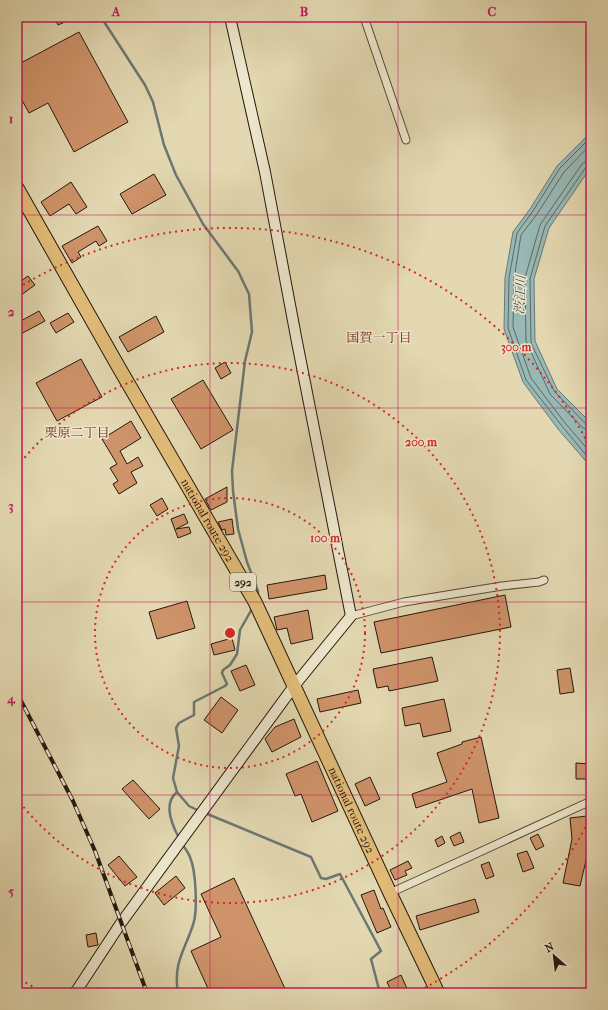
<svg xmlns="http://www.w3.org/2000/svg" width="608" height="1010" font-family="'IM FELL French Canon','Noto Serif JP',serif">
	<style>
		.water { fill: #98b8b5; stroke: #6a7872 }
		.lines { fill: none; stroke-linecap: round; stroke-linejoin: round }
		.shore { stroke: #5e6861; stroke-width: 1 }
		.stream { stroke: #6a7872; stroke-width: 2.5 }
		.building { fill: #cf936a; stroke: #24180d }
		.street-casing { stroke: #544836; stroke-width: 9 }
		.secondary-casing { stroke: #24180d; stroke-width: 12 }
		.highway-casing { stroke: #24180d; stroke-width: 15 }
		.street { stroke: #ede6cc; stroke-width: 7 }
		.secondary { stroke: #ede6cc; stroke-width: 10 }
		.highway { stroke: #e2bc78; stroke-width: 13 }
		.rail-casing { stroke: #24180d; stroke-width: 4 }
		.rail { stroke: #ede6cc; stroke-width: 2.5; stroke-dasharray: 8; stroke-linecap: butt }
		.grid { fill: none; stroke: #c2185b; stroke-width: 1; stroke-opacity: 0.55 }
		.ring { fill: none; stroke: #d62828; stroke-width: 2; stroke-dasharray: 2 4 }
		.labels { text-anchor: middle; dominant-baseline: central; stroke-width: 3; stroke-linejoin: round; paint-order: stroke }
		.shield { fill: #ede6cc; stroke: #605646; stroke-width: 1 }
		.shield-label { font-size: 11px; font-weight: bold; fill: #24180d }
		.street-label { font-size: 12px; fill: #24180d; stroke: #ede6cc }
		.water-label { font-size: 13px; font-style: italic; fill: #4d5048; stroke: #ede6cc }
		.neighbourhood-label { font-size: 13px; fill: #7a1f14; stroke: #ede6cc }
		.centre { fill: #d62828; stroke: #ede6cc; stroke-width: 2 }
		.ring-label { font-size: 12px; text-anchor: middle; font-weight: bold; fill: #d62828; stroke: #ede6cc; stroke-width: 3; stroke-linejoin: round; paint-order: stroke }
		.neatline { fill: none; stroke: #c2185b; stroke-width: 1.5 }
		.grid-label { font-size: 13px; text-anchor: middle; font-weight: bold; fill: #c2185b }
	</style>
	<rect width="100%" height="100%" fill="#e3d8b1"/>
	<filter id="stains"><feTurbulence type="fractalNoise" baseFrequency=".005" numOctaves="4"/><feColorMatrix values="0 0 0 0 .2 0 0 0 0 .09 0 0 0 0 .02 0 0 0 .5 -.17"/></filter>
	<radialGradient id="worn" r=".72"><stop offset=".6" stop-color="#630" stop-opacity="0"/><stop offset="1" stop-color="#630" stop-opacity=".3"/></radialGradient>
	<path class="water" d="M591 132V167L549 228 534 279 535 341 557 389 591 423V467L558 429 523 382 504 329 505 278 513 232 530 209 557 166Z"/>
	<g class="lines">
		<g class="shore">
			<path d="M591 137 560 168 533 211 517 233 509 278 508 328 526 380 562 426 591 461"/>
			<path d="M591 144 564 172 537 214 521 235 514 279 513 327 531 378 565 423 591 453"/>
			<path d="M591 160 586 161 582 164 540 225 525 278 526 341 550 394 583 428 591 431"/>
			<path d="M591 165 586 167 545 226 530 279 531 343 554 391 587 425 591 426"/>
		</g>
		<g class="stream">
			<path d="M101 17 145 85 153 102 164 145 176 175 203 224 238 271 249 294 252 332 245 361 232 471 233 491 238 529 247 562 258 591V597"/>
			<path d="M177 792C163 803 172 825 179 838"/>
			<path d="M199 811 189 806 177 792 173 778 179 746 176 728 179 723 194 715V702L225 686 227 684 222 673 223 670 230 665 237 654 240 630 253 607"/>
			<path d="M205 813 311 857 321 878 326 879 340 874 381 951 371 959 380 993"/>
			<path d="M178 993C173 963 184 952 193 925 198 911 196 871 190 857 188 852 185 848 182 844"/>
		</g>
	</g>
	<g class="building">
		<path d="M54 17H76L58 25Z"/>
		<path d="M79 32 128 122 74 152 48 103 29 113 17 91V65Z"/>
		<path d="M154 174 166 195 132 214 120 194Z"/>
		<path d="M71 182 87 207 76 214 69 204 50 216 41 202Z"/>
		<path d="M98 226 107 241 99 246 96 241 78 252 81 257 72 263 62 246Z"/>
		<path d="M28 276 35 285 17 298V284Z"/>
		<path d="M39 311 45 321 17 336V323Z"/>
		<path d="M68 313 74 322 56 333 50 323Z"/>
		<path d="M156 316 164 332 128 352 119 337Z"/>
		<path d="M81 359 102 397 57 421 36 383Z"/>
		<path d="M225 362 231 373 221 379 215 368Z"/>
		<path d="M203 380 233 430 201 449 171 399Z"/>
		<path d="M131 421 141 438 120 451 127 464 138 457 143 466 131 472 137 483 119 494 113 484 118 481 110 468 117 464 102 439Z"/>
		<path d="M227 487V502L211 510 205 499Z"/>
		<path d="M162 498 168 509 157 516 150 505Z"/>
		<path d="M184 514 188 523 176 529 189 527 191 533 178 538 171 519Z"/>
		<path d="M232 519 234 534 226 535 225 529 222 530 218 522Z"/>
		<path d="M325 575 327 589 269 599 267 585Z"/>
		<path d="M505 595 511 627 381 653 374 622Z"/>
		<path d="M187 601 195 628 157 639 149 612Z"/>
		<path d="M308 610 313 639 291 644 287 628 277 630 274 617Z"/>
		<path d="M232 638 235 650 214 655 211 644Z"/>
		<path d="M432 657 438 681 389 691 388 686 377 688 373 669Z"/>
		<path d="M246 665 255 685 240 691 231 671Z"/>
		<path d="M570 668 574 692 560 694 557 670Z"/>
		<path d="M358 690 361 703 320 712 317 699Z"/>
		<path d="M221 697 238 710 222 733 204 720Z"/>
		<path d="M444 699 451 731 423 737 420 723 405 726 402 708Z"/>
		<path d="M294 719 301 737 272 752 265 739 275 727Z"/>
		<path d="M481 737 499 818 479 823 472 789 416 808 412 794 447 782 437 753 462 744V742Z"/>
		<path d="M317 761 338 811 312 822 301 794 295 796 286 774Z"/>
		<path d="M576 763 590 764 591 779H576Z"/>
		<path d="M370 777 380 799 365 806 355 784Z"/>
		<path d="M133 780 160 809 149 819 122 789Z"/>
		<path d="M587 816 591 839 580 886 563 883 572 839 570 818Z"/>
		<path d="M460 832 464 842 454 846 450 837Z"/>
		<path d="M538 834 544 846 536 850 530 838Z"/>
		<path d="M442 836 445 843 438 847 435 840Z"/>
		<path d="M527 851 534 868 523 872 517 854Z"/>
		<path d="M119 856 137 877 125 886 108 865Z"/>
		<path d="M408 861 412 868 405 871 407 875 395 880 390 870Z"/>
		<path d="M489 862 494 876 486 879 481 865Z"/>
		<path d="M176 876 185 888 164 905 155 893Z"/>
		<path d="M234 878 287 993H210L191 951 221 937 201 894Z"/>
		<path d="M374 890 381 909 383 908 391 927 377 933 361 895Z"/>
		<path d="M475 899 479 912 420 930 416 916Z"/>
		<path d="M96 933 98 945 88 947 86 935Z"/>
		<path d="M401 975 409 993H392L387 982Z"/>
	</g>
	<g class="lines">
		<g class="street-casing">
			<g id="street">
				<path d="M364 17 406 140"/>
				<path d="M351 616 404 602 502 586 539 582 544 580"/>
				<path d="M390 893 591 801"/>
			</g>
		</g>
		<g class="secondary-casing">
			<path id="secondary" d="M74 993 77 990 121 923 294 686 351 616 297 342 265 172 230 17"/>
		</g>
		<g class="highway-casing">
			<g id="highway">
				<path id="s1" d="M17 188 118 366 255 602 390 893 438 993"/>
			</g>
		</g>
		<use href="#street" class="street"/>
		<use href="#secondary" class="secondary"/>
		<use href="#highway" class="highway"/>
		<g class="rail-casing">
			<path id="rail" d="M17 693 73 801 95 851 147 993"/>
		</g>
		<use href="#rail" class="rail"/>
	</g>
	<path class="grid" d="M210 17V993M398 17V993M17 215H591M17 408H591M17 602H591M17 795H591"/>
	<g class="ring">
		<circle cx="230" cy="633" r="135"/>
		<path d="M17 467A270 270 0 1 1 17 799"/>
		<path d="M591 817A405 405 0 0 1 417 992M43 992A405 405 0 0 1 18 978M18 288A405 405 0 0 1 591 449"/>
	</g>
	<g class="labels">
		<rect class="shield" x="230" y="573" width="26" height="18" rx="3"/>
		<g class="shield-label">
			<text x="243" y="582">292</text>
		</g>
		<g class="street-label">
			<text stroke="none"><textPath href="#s1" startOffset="383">national route 292</textPath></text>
			<text stroke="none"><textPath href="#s1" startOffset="707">national route 292</textPath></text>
		</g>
		<g class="water-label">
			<text transform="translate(520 295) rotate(-87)">渋江川</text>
		</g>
		<g class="neighbourhood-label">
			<text x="379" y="337">国賀一丁目</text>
			<text x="77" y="432">栗原二丁目</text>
		</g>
	</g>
	<circle cx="230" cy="633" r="6" class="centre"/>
	<g class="ring-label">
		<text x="516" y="351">300 m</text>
		<text x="421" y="446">200 m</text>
		<text x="325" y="542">100 m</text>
	</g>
	<rect width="608" height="1010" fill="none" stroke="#e3d8b1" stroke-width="44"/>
	<g transform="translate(554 956) rotate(332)" stroke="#ede6cc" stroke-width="3" paint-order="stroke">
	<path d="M0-3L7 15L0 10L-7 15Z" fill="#24180d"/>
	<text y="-6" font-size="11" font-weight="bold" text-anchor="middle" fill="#24180d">N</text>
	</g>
	<rect x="22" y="22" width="564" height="966" class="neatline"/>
	<g class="grid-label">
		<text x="116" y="16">A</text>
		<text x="304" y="16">B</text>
		<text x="492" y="16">C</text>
		<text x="11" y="123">1</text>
		<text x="11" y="316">2</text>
		<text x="11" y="510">3</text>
		<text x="11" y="703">4</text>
		<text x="11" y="896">5</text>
	</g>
	<rect width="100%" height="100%" filter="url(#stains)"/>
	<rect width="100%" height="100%" fill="url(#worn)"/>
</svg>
